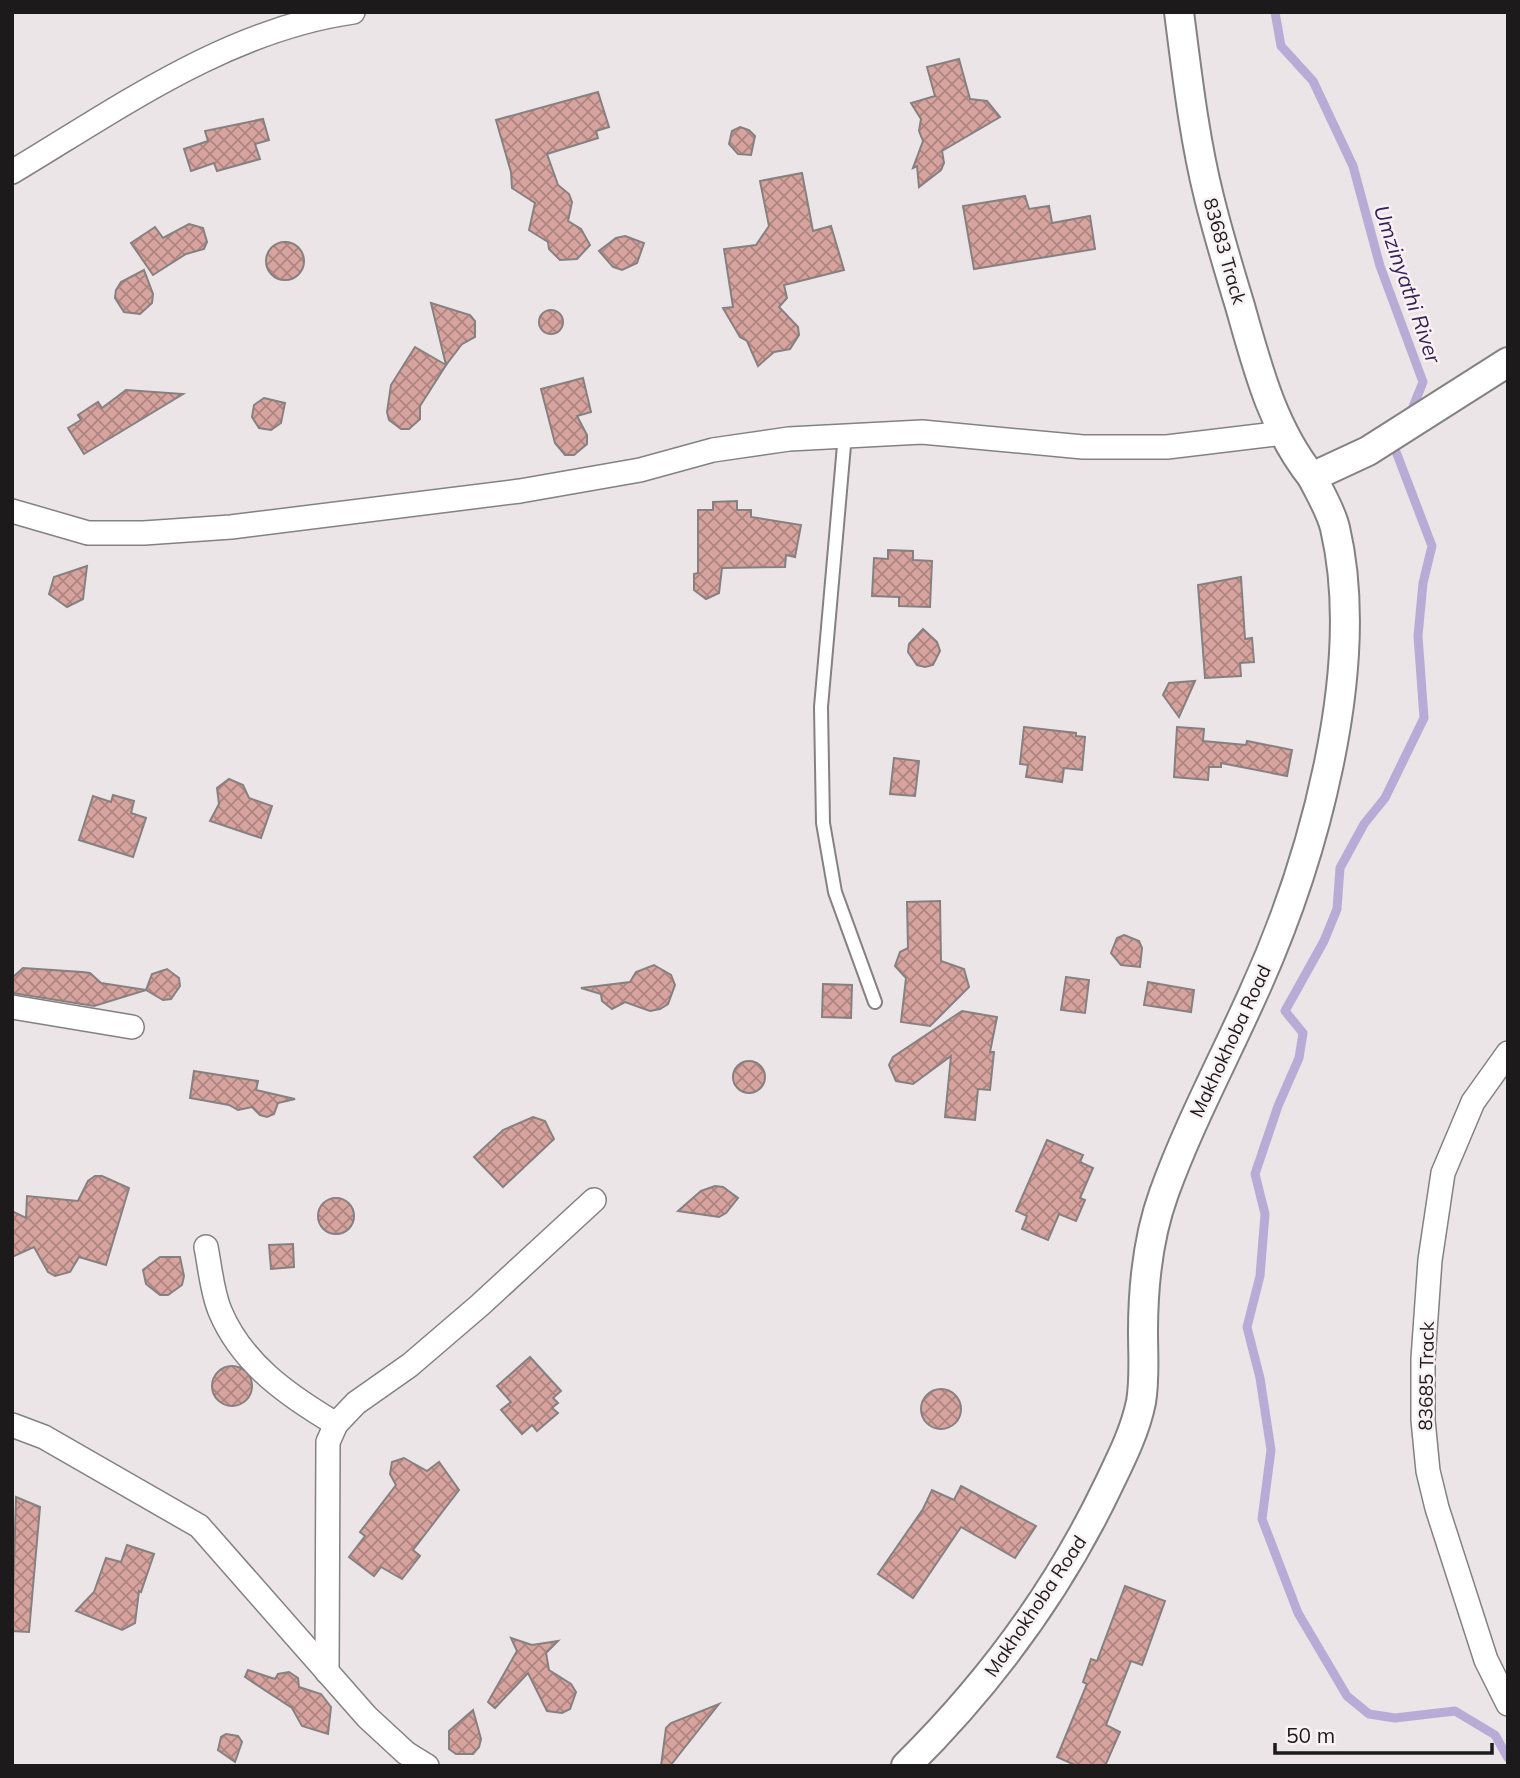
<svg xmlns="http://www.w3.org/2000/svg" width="1520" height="1778" font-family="Mulish,sans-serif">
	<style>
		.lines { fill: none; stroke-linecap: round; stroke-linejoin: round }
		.stream { stroke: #b8acd7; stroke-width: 9 }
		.building { fill: url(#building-cross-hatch); stroke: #868080; stroke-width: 2 }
		.service-casing { stroke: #858081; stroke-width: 16 }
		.minor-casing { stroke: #858081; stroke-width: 26 }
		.tertiary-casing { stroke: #858081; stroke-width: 32 }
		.service { stroke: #fff; stroke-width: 12 }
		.minor { stroke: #fff; stroke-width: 23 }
		.tertiary { stroke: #fff; stroke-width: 28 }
		.labels { text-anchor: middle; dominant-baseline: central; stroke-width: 5; stroke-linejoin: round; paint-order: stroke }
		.street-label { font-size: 19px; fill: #1d1a1b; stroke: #f9f2f4 }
		.water-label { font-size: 21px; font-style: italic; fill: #352155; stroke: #f9f2f4 }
	</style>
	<defs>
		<pattern id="building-cross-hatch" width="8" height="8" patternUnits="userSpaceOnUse" patternTransform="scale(1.75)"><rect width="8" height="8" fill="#d7a39e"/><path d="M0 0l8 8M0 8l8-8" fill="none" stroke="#ae8480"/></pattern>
	</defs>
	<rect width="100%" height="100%" fill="#ebe5e7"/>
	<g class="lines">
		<g class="stream">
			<path d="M1275 12 1281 46 1313 81 1353 166 1380 266 1423 382 1409 417"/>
			<path d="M1399 439 1395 449 1432 546 1423 583 1418 636 1424 718 1385 798 1364 824 1340 868 1337 909 1324 941 1285 1011 1303 1033 1299 1058 1278 1106 1255 1174 1265 1214 1260 1276 1247 1327 1260 1378 1271 1450 1262 1519 1298 1613 1347 1696 1369 1714 1395 1718 1455 1711 1495 1735 1508 1758"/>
		</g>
	</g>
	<g class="building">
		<path d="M959 59 970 99 987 101 1000 117 942 151 944 163 941 170 919 187 917 166 913 168 923 141 919 131 921 119 911 103 935 96 927 67Z"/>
		<path d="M598 92 609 127 596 131 598 138 547 154 558 185 569 194 572 202 568 221 581 229 590 245 577 259 560 260 549 249 548 242 529 230 535 203 512 188 511 172 496 120Z"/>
		<path d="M263 119 269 140 255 144 260 159 217 171 214 163 191 171 184 149 208 141 205 131Z"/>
		<path d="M740 127 749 130 755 136 751 155 738 154 729 144 732 131Z"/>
		<path d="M802 173 813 231 831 226 844 270 784 285 787 298 779 307 798 327 799 335 790 349 774 352 758 366 747 341 740 337 723 308 733 307 724 249 756 245 769 226 760 181Z"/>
		<path d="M1025 196 1029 209 1049 206 1052 223 1090 216 1095 249 974 269 963 206Z"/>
		<path d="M189 224 203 228 207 242 204 249 186 254 153 275 131 243 155 227 163 238Z"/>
		<path d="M625 236 644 243 637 263 622 270 613 267 599 251 616 238Z"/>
		<circle cx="285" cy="261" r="19"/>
		<path d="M144 270 153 294 152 303 140 314 124 312 115 298 116 290 121 282Z"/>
		<path d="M431 303 470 315 475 321V337L462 344 446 365Z"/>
		<circle cx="551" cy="322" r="12"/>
		<path d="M415 347 446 365 420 406V419L409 429H401L389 420 387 412 391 385Z"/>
		<path d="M583 378 591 412 577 416 587 435V444L574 455H565L555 443 541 389Z"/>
		<path d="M126 390 183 394 84 454 68 428 81 420 78 415 98 402 102 408Z"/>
		<path d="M264 398 285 403 281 423 271 430 259 428 252 417 254 405Z"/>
		<path d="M737 501V510H751V517L801 525 795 557 786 555 785 567 722 568 719 593 706 599 694 590V574L698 573V510H713V502Z"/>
		<path d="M888 550 913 551V560L932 561 930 607 899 606V597L872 596 874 558 888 559Z"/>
		<path d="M87 566 83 599 67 607 49 594 54 577Z"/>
		<path d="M1241 577 1245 639 1252 638 1254 662 1240 663 1241 676 1205 678 1198 585Z"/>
		<path d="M923 629 937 642 940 651 933 665 925 667 917 665 908 652 909 644Z"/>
		<path d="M1195 681 1179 717 1163 695 1169 683Z"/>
		<path d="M1024 727 1076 733V736L1085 737 1082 770 1064 768 1062 782 1026 777 1028 765 1020 764Z"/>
		<path d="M1177 727 1204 729 1203 741 1246 745 1247 741 1292 750 1287 776 1221 763V767H1209L1208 780 1174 777Z"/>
		<path d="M894 758 919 761 915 796 890 794Z"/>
		<path d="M229 779 243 785 249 798 272 806 261 838 210 821 219 804 217 788Z"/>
		<path d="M113 795 134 801 131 813 146 818 133 857 79 840 93 796 111 802Z"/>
		<path d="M940 901 941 961 964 969 969 987 930 1026 901 1022 906 978 895 966 900 952 908 948 907 902Z"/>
		<path d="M1124 935 1139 941 1142 948 1140 967 1121 965 1111 953 1117 938Z"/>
		<path d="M654 965 671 975 675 985 668 1004 660 1009 650 1011 625 1002 612 1009 602 1001 601 994 581 988 630 982 636 972Z"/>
		<path d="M23 968 82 972 90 973 101 983 146 990 152 974 167 969 179 978 180 986 171 999 163 1000 146 990 94 1006 12 993V978Z"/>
		<path d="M1066 977 1089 980 1085 1013 1061 1010Z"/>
		<path d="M1148 982 1194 990 1191 1012 1144 1005Z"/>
		<path d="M823 984 852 985 851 1018 822 1017Z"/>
		<path d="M962 1011 997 1017 990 1052H994L990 1090 978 1089 975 1120 945 1117 951 1056 913 1084 896 1081 889 1065 893 1057Z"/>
		<circle cx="749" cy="1077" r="16"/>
		<path d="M194 1071 258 1081 256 1090 295 1099 278 1103 274 1114 267 1117 260 1115 252 1107 238 1110 229 1105 190 1098Z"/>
		<path d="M533 1117 545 1121 554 1139 503 1187 474 1157 503 1130Z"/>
		<path d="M1047 1140 1083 1155 1080 1162 1093 1168 1080 1198 1085 1200 1076 1221 1059 1214 1048 1240 1022 1229 1027 1216 1016 1211Z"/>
		<path d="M95 1176H102L129 1188 106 1265 79 1257 70 1272 55 1276 48 1272 34 1247 12 1257V1211L26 1218 27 1196 78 1201 88 1181Z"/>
		<path d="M715 1186 723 1187 738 1198 726 1213 719 1217 678 1211 701 1191Z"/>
		<circle cx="336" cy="1216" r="18"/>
		<path d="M293 1244 294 1267 271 1269 269 1245Z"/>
		<path d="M160 1257H180L184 1276 182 1285 168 1295H160L146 1284 143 1270Z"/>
		<path d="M530 1357 561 1391 553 1398 558 1403 552 1408 558 1413 537 1431 532 1425 522 1434 501 1410 511 1402 497 1386Z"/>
		<circle cx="232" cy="1386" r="20"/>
		<circle cx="941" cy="1409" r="20"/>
		<path d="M404 1458 427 1471 439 1462 459 1490 413 1550 420 1556 402 1579 381 1567 374 1576 349 1557 365 1536 360 1532 396 1485 390 1474 392 1462Z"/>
		<path d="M961 1486 1036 1526 1015 1558 961 1527 913 1598 878 1574 923 1509 932 1490 954 1500Z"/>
		<path d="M16 1497 40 1507 29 1632 12 1631Z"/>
		<path d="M127 1545 154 1554 141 1592 139 1591 135 1623 122 1630 76 1611 94 1592 106 1558 121 1562Z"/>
		<path d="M1125 1586 1165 1601 1142 1665 1131 1661 1106 1725 1120 1732 1105 1766H1077L1057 1757 1087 1684 1083 1682 1091 1659 1097 1661Z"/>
		<path d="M511 1638 532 1645 558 1641 546 1653 549 1670 571 1684 576 1692 570 1709 562 1713 547 1711 528 1673 495 1708 488 1702 517 1651Z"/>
		<path d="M248 1670 275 1679 278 1674 289 1672 298 1678 299 1687 321 1694 331 1707 328 1734 302 1726 292 1708 245 1677Z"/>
		<path d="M719 1704 670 1766H661L666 1728 671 1723Z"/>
		<path d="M473 1710 481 1739 479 1747 473 1754H456L449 1749V1731Z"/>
		<path d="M226 1734 238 1736 242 1742 235 1762 218 1750 221 1737Z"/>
	</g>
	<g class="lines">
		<g class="service-casing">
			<path id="service" d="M845 434 821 707 823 823 835 892 875 1002"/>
		</g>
		<g class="minor-casing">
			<g id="minor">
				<path d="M12 172C119 108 227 30 353 12"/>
				<path d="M12 511 88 533H144L231 527 520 491 640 470 713 450 789 439 922 432 1083 447H1167L1283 433"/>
				<path d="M12 1007 132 1027"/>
				<path d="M1508 1053 1473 1102 1443 1173 1430 1260 1423 1359V1420L1428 1471 1437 1508 1486 1660 1508 1704"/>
				<path d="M206 1247C210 1267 212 1292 220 1311 242 1364 289 1396 336 1424"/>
				<path d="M12 1425 44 1437 199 1526 367 1717 406 1753 427 1766"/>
				<path d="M327 1672 328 1442 336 1424 356 1403 410 1365 480 1305 594 1200"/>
			</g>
		</g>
		<g class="tertiary-casing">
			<g id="tertiary">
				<path d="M1179 12C1187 74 1194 137 1209 197 1218 234 1229 270 1240 306 1257 366 1272 427 1312 477"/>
				<path d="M906 1766C988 1685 1057 1592 1107 1488 1120 1461 1135 1432 1141 1402 1145 1379 1143 1355 1143 1332 1143 1286 1148 1237 1164 1193 1189 1124 1223 1061 1253 994 1312 865 1368 669 1335 528 1331 511 1320 493 1312 477L1368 451 1508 362"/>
			</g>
		</g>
		<use href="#service" class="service"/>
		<use href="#minor" class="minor"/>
		<use href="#tertiary" class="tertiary"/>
	</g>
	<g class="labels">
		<g class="street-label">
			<text transform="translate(1225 251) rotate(74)">83683 Track</text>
			<text transform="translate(1230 1041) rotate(-65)">Makhokhoba Road</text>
			<text transform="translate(1426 1376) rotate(-89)">83685 Track</text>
			<text transform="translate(1035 1606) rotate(-56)">Makhokhoba Road</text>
		</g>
		<g class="water-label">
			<text transform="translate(1408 284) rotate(71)">Umzinyathi River</text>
		</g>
	</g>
	<rect width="1520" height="1778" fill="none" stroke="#1d1a1b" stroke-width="28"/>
	<path d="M1275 1743v10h217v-10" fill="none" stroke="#1d1a1b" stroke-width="3.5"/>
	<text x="1286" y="1743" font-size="21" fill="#1d1a1b" stroke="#f9f2f4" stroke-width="5" paint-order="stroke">50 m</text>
</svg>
